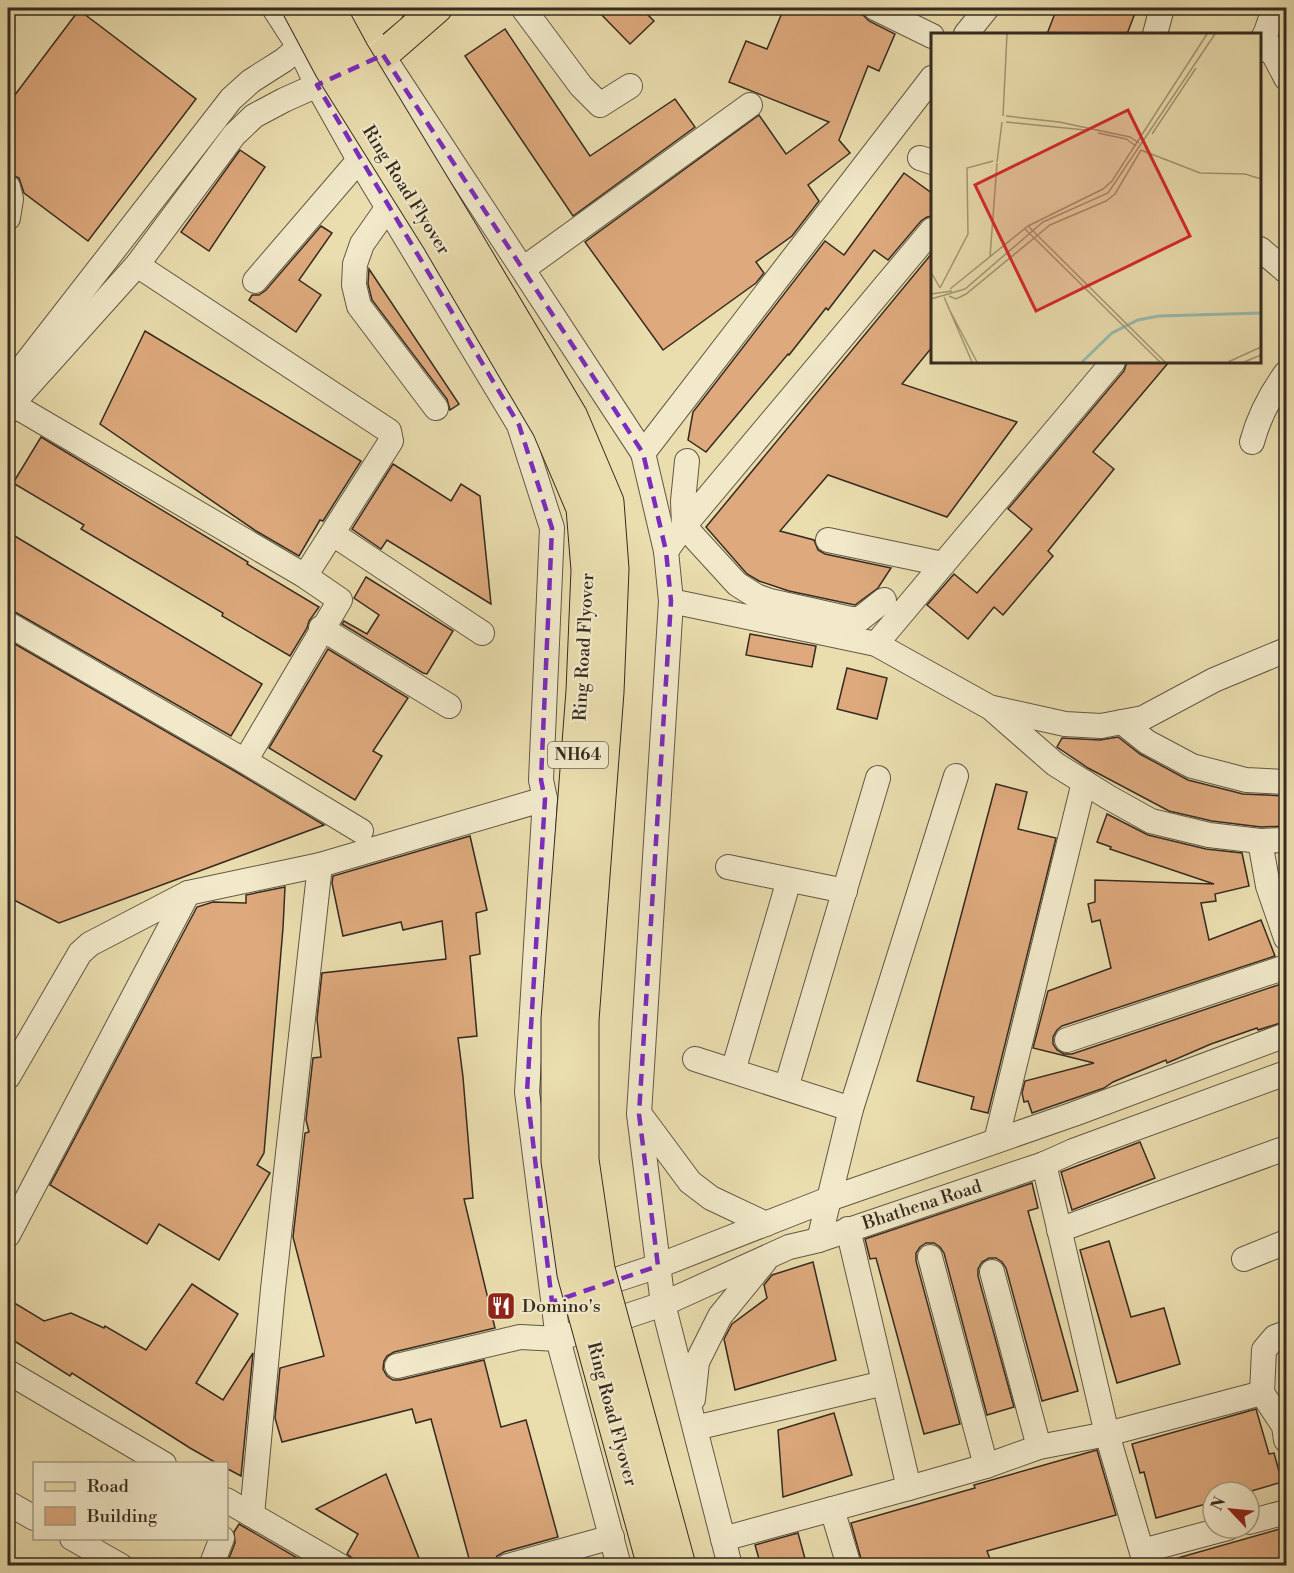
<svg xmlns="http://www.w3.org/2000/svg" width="1294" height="1573" font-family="'Libre Bodoni',serif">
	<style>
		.building { fill: #dda97d; stroke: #352b20; stroke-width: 1.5 }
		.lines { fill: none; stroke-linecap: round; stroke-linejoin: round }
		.minor-casing { stroke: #625844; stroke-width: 26 }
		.major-casing { stroke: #352b20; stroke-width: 32 }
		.minor { stroke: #f1e9ca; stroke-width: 24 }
		.major { stroke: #eaddae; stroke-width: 30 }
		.highway-bridge-casing { stroke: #352b20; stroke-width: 35; stroke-linecap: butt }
		.highway-bridge { stroke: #eaddae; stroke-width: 33 }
		.marked { fill: none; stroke: #7b2cbf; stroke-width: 4.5; stroke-dasharray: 12 8; stroke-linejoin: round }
		.labels { text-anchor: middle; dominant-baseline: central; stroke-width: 4.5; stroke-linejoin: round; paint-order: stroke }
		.shield { fill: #f1e9ca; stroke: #6d6453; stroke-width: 1.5 }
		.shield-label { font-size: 16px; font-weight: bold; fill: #352b20 }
		.street-label { font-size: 18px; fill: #352b20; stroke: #f1e9ca }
		.poi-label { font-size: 18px; fill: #352b20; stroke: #f1e9ca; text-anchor: start }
		.inset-river { fill: none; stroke: #98bbaf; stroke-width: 3 }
		.inset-road { fill: none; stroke: #a29675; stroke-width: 1.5 }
		.view { fill: #d62828; fill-opacity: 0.15; stroke: #d62828; stroke-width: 3 }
		.inset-edge { fill: none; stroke: #352b20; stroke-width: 3 }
	</style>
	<rect width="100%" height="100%" fill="#eaddae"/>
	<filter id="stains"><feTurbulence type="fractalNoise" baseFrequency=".00333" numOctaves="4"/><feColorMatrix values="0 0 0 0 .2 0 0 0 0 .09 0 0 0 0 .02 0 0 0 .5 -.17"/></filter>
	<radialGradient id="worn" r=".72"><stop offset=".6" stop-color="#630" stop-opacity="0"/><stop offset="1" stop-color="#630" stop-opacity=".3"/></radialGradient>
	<g class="building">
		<path d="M595 8H641L654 21 630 44Z"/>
		<path d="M784 8H845L863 15 869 21 895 34 879 71 868 66 839 140 850 153 808 185 819 201 792 236 756 262 764 273 756 283 663 350 585 242 759 115 786 154 829 122 729 82 746 41 767 49Z"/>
		<path d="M1057 8H1137L1127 34H1047Z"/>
		<path d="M79 10 196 99 88 241 24 193 19 178 8 173V104Z"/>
		<path d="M505 29 590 156 675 99 695 127 573 216 465 56Z"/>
		<path d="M240 150 265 167 209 251 181 232Z"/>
		<path d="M904 173 933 194V216L927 217 921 221 888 260 874 250 828 310 826 308 789 355 788 354 706 452 688 440 693 412 825 241 844 255Z"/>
		<path d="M321 226 332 233 299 280 321 295 296 332 249 300 252 295H259L266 290Z"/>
		<path d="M933 252V346L902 384 1017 422 947 517 828 475 780 531 814 540 818 550 825 554 891 568 878 588 855 605 789 591 759 581 747 574 706 527Z"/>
		<path d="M369 269 459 404 450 410 447 399 372 300 368 284Z"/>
		<path d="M145 331 361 461 323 521 320 520 299 556 256 531 100 424Z"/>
		<path d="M1127 362H1169L1093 452 1114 469 1048 551 1053 556 1003 615 994 607 968 639 927 605 954 574 977 593 1032 529 1008 509 1124 371Z"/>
		<path d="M41 437 248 562 247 564 319 607 309 621 307 628 290 656 222 616 223 613 81 529 84 525 13 483Z"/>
		<path d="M393 464 451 501 461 484 480 496 491 604 387 540 381 549 352 529Z"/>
		<path d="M8 532 262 684 231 736 15 612 8 610Z"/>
		<path d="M366 577 453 631 427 674 423 673 342 624 344 621 367 634 379 615 354 598Z"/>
		<path d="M750 634 816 646 812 667 746 655Z"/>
		<path d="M8 640 238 773 324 825 59 923 8 897Z"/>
		<path d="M328 649 408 698 373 751 382 756 355 800 269 748Z"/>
		<path d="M847 668 887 678 877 719 837 709Z"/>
		<path d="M1118 737 1140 754 1188 780 1243 794 1287 796V826L1261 827 1212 821 1169 811 1088 768 1057 747 1062 738 1100 740Z"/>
		<path d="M996 784 1027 792 1018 829 1056 838 988 1113 971 1109 974 1097 917 1081Z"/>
		<path d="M1107 814 1148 835 1206 849 1242 853 1249 886 1215 894 1216 901 1201 903 1209 940 1261 920 1275 956 1062 1026 1057 1030 1053 1037V1044L1057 1050 1064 1054H1072L1287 982V1021L1258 1030 1257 1028 1211 1044 1167 1063 1166 1060 1113 1082 1104 1088 1032 1113 1028 1101 1024 1102 1022 1093 1025 1081 1094 1063 1033 1048 1048 991 1111 968 1100 920 1092 922 1088 904 1095 902V880L1214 884 1110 849 1111 847 1097 842Z"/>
		<path d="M470 836 487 910 476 913 480 954 470 956 477 1036 458 1038 463 1077 473 1198 464 1199 495 1328 394 1352 387 1356 384 1361 383 1369 387 1376 393 1380H400L484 1360 501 1427 526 1420 558 1537 504 1552 497 1556 494 1566H471L431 1419 416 1423 412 1409 282 1442 275 1418 280 1368 324 1356 293 1237 305 1133 309 1132 306 1120 313 1058 321 1057 317 1019 322 973 446 959 442 921 403 930 401 922 343 936 332 883 333 876Z"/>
		<path d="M285 887 283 928 264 1153 257 1165 270 1173 219 1260 159 1224 147 1244 50 1185 197 907 213 902 246 903V895Z"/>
		<path d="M1140 1142 1155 1178 1072 1210 1061 1172Z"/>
		<path d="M1032 1183 1038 1208 1028 1211 1078 1391 1042 1401 1006 1268 1002 1262 996 1258H989L982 1262 978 1269V1276L1014 1407 987 1415 944 1253 940 1247 934 1243H926L920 1247 916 1253V1261L960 1424 924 1434 876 1258 870 1259 865 1239Z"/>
		<path d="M1109 1241 1131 1317 1164 1308 1180 1364 1117 1383 1080 1250Z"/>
		<path d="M813 1262 836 1360 735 1390 724 1339 732 1324 767 1298 764 1285 772 1275Z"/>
		<path d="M192 1284 238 1314 196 1383 223 1400 253 1353 241 1476 226 1468V1464H218L190 1448 72 1373 70 1376 8 1337V1299L44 1321 71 1313 104 1328 105 1326 146 1350Z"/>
		<path d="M1256 1409 1269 1454 1274 1453 1282 1482 1248 1492H1213V1502L1156 1518 1144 1472 1140 1473 1132 1444Z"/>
		<path d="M834 1413 852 1475 783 1497 778 1430Z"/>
		<path d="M1097 1450 1116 1515 987 1551 990 1559 967 1566H863L851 1523 975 1488 974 1485Z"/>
		<path d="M386 1474 422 1566H354L352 1558 347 1554 358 1534 316 1509Z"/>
		<path d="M239 1524 311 1566H226L235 1543 234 1532Z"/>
		<path d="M1287 1527V1559L1263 1566H1168L1167 1561Z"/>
		<path d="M798 1533 807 1566H761L755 1545Z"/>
	</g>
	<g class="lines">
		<g class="minor-casing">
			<g id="minor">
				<path d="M274 8 299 47 317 85 359 160 519 425 552 528 541 780 545 799 527 1092 558 1339 619 1566"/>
				<path d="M353 8 365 29 643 453 666 551 671 601 639 1114 663 1304 730 1566"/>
				<path d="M523 8 581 86 600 105 630 86"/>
				<path d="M875 8 932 36"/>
				<path d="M966 34 987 8"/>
				<path d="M1155 34 1162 8"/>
				<path d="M1264 36 1286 78"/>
				<path d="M1260 50 1273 12 1277 8"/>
				<path d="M920 158 932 162"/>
				<path d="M8 187 11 199 8 218"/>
				<path d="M388 207 362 244 355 264 354 285 359 306 436 408"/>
				<path d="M1260 249 1286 271"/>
				<path d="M137 265 389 431 391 441 305 576 340 600 245 761"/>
				<path d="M523 269 750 105"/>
				<path d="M255 281 359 160"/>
				<path d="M8 386 231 99 251 81 284 60 299 47 314 42"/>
				<path d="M12 404 305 576"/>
				<path d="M8 412 12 404 137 265 234 135 254 116 284 100 331 79"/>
				<path d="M1252 442C1259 416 1270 395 1286 373"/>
				<path d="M643 453 932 78"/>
				<path d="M687 461 683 501 684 526 737 584 756 596 770 601 851 619H860L884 600"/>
				<path d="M333 534 482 633"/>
				<path d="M828 540 943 564"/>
				<path d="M666 551 684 526 932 230"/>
				<path d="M671 601 876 644 991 708 1055 764 1108 797 1151 821 1209 835 1260 841 1286 840"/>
				<path d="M8 624 245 761 361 831"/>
				<path d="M321 628 449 706"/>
				<path d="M876 644 1113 362"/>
				<path d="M993 708 1065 724 1101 726 1143 718 1214 680 1286 650"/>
				<path d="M1122 722 1147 742 1192 766 1246 780 1286 782"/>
				<path d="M1260 841 1268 886 1286 938"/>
				<path d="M728 867 845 891"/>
				<path d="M1067 1040 1286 967"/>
				<path d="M695 1059 851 1109"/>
				<path d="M733 1071 789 880"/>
				<path d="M8 1077 80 953 90 944 188 893 320 865 545 799"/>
				<path d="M786 1088 878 778"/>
				<path d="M641 1116 690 1182 711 1198 766 1224"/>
				<path d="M996 1141 1084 782"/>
				<path d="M1044 1164 1107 1434 1146 1566"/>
				<path d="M848 1229 909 1488"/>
				<path d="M1059 1230 1286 1148"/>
				<path d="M8 1235 188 893"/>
				<path d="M819 1240 851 1109 956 776"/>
				<path d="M930 1257 986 1466"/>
				<path d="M1244 1259 1286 1242"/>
				<path d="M992 1272 1039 1447"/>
				<path d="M588 1289 658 1266 829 1199 1074 1114 1286 1035"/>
				<path d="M1286 1333 1275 1337 1264 1350 1262 1393 1284 1426 1286 1440"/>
				<path d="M397 1366 520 1337 558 1339 663 1304 789 1247 819 1240 1044 1164 1073 1151 1286 1073"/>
				<path d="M8 1372 164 1464"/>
				<path d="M693 1399 697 1362 720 1316 765 1261"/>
				<path d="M695 1428 884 1383"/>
				<path d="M226 1500 340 1566"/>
				<path d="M8 1503 34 1518"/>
				<path d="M832 1509 849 1566"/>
				<path d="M252 1515 273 1289 320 865"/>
				<path d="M1249 1522 1286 1512"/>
				<path d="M72 1538 121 1566"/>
				<path d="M723 1539 909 1488 986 1466 1039 1447 1107 1434 1262 1393"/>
				<path d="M1142 1551 1228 1528"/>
				<path d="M211 1566 222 1538"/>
				<path d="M508 1566 612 1537"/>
			</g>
		</g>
		<g class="major-casing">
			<g id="major">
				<path d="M365 29 390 8"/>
				<path d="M383 55 437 8"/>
			</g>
		</g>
		<use href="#minor" class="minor"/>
		<use href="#major" class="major"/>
		<g class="highway-bridge-casing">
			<g id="highway-bridge">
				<path d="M299 8 331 68 438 239 549 428 583 508 588 570 583 691 558 1019V1161L574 1274 654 1566"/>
				<path d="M328 8 352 52 458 227 571 417 607 502 612 569 607 692 582 1020V1160L598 1269 679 1566"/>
			</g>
		</g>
		<use href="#highway-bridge" class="highway-bridge"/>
	</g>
	<path class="marked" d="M383 55 643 453 666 551 671 601 639 1114 658 1266 552 1302 527 1092 545 799 541 780 552 528 519 425 317 85Z"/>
	<defs>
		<g id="restaurant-square" transform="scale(1.5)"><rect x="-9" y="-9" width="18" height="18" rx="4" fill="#8f2418" stroke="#f1e9ca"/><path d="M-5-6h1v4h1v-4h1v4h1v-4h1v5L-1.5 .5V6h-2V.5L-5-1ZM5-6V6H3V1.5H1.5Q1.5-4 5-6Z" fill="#fff"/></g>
	</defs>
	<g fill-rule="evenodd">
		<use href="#restaurant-square" x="501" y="1306"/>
	</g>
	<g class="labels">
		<rect class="shield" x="548" y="742" width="60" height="26" rx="4.5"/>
		<g class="shield-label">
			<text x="578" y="755">NH64</text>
		</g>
		<g class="street-label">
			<text transform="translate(406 190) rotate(58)">Ring Road Flyover</text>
			<text transform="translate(584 647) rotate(-87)">Ring Road Flyover</text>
			<text transform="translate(922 1205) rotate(-18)">Bhathena Road</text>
			<text transform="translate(612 1414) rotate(75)">Ring Road Flyover</text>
		</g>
		<g class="poi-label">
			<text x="522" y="1306">Domino's</text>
		</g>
	</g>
	<g transform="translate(931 33)">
		<rect width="330" height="330" fill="#eaddae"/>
		<path class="inset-river" d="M151 329 181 300 207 287 228 283 330 280"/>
		<path class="inset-road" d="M72 83 76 1M75 83 128 89 199 104 208 110M75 89 154 97M167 100 195 106 205 113M221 101 265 35M210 117 269 140 314 141 330 146M66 129 71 89M97 193 234 329M93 195 229 329M59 224 66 130M0 239 9 255M9 255 37 201 36 135 62 128M19 256 97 193 172 156 181 148 276 1M0 261 21 258M18 263 25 266 35 261 119 192 175 168 184 161 210 117M13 264 41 329M0 266 34 256 112 189 177 160 284 1M17 274 46 329M297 329 330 314M313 329 330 322"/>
		<path class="view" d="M197 77 259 203 105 278 44 152Z"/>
		<rect width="330" height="330" class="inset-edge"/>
	</g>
	<rect width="1294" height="1573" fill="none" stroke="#eaddae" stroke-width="30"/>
	<rect x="9" y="9" width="1276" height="1555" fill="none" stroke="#352b20" stroke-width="3"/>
	<rect x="15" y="15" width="1264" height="1543" fill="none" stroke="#352b20" stroke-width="1.5"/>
	<rect x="33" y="1462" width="195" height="78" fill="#f1e9ca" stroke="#a69d86" stroke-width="1.5"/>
	<rect x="45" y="1482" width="30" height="9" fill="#eaddae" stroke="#a69d86" stroke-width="1.5"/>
	<text x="87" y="1492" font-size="18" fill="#352b20">Road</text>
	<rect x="45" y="1507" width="30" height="18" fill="#dda97d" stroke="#a69d86" stroke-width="1.5"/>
	<text x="87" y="1522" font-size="18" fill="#352b20">Building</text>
	<g transform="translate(1231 1510) rotate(296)"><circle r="28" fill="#f1e9ca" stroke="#a69d86" stroke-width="1.5"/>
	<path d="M0-4.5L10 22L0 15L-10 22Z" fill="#8f2418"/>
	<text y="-9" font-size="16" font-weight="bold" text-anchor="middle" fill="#352b20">N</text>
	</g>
	<rect width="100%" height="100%" filter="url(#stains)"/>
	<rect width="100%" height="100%" fill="url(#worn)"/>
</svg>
